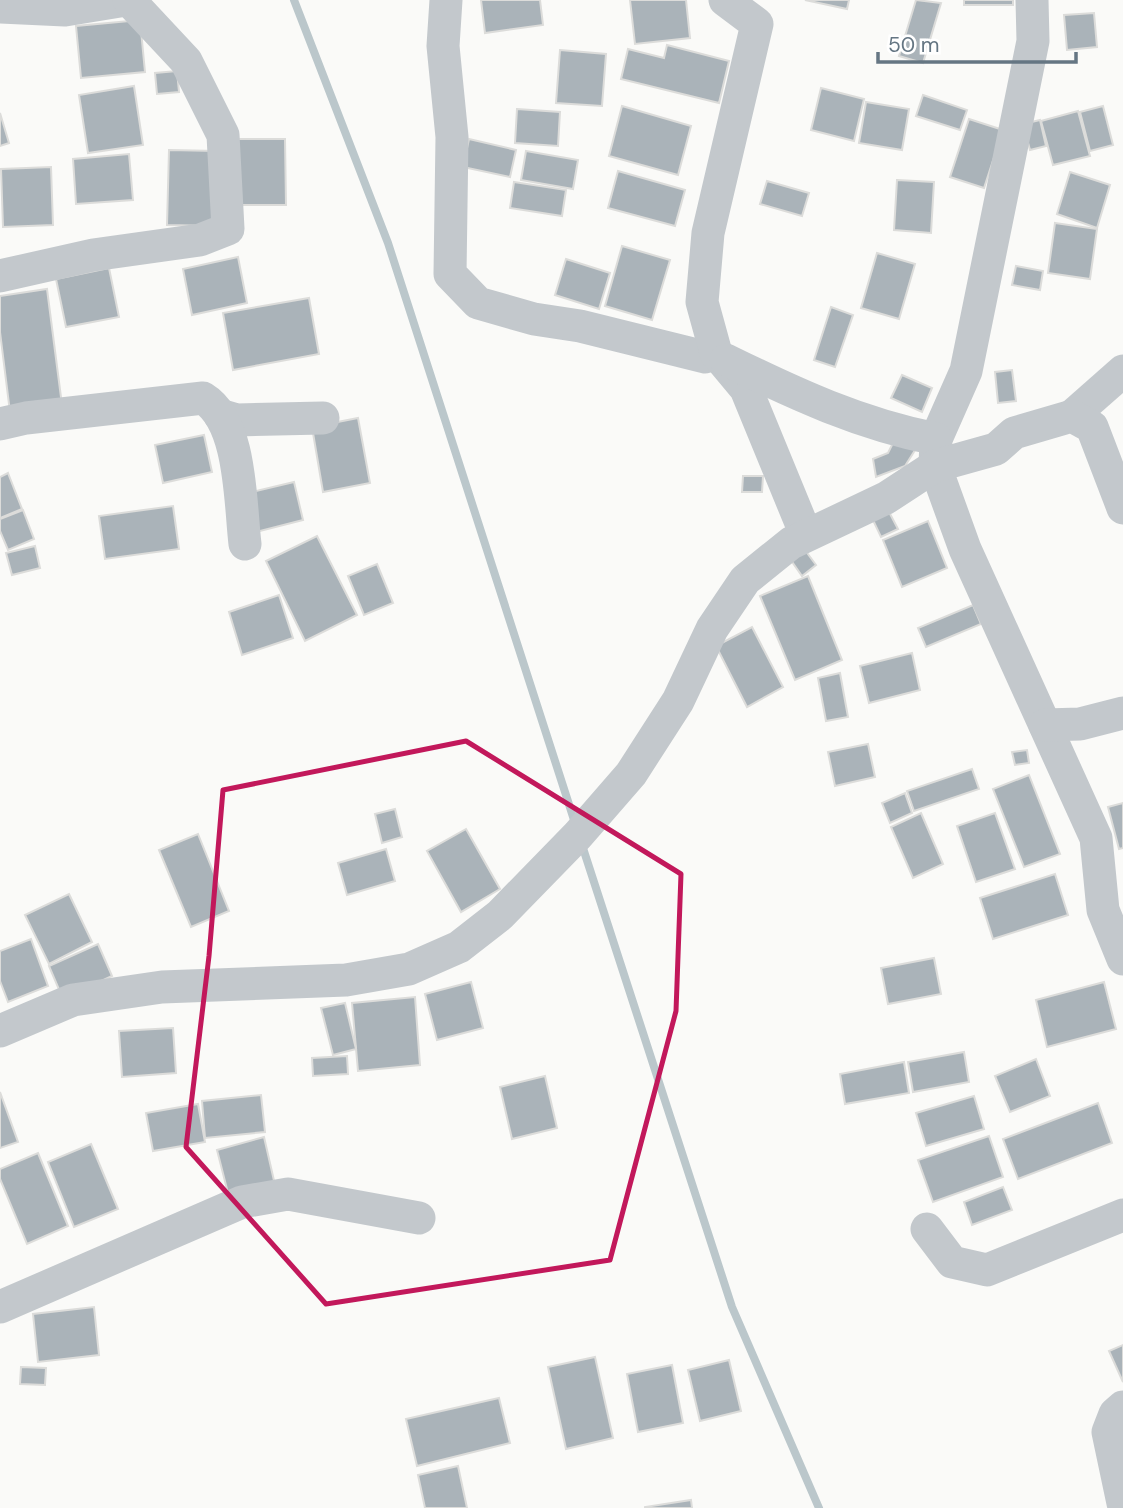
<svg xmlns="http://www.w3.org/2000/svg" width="1123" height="1508" font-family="'DM Sans',sans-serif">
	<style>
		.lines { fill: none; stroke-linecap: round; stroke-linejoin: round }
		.stream { stroke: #bbc7cb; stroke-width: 8 }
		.building { fill: #aab3b9; stroke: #dcdcda; stroke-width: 2 }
		.minor { stroke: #c3c8cc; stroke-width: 33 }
		.marked { fill: none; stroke: #c2185b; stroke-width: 5; stroke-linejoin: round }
	</style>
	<rect width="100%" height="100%" fill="#fafaf8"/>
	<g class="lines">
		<g class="stream">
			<path d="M294 0 388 243 575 823"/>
			<path d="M581 842 732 1307 819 1508"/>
		</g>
	</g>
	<g class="building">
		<path d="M481 0H540L543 25 485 33Z"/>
		<path d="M630 0H686L690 38 635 44Z"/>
		<path d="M805 0H849L847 9Z"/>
		<path d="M916 0 941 3 923 63 899 56Z"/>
		<rect x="964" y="0" width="49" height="5"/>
		<path d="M1094 13 1097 47 1067 50 1064 15Z"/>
		<path d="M140 20 145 72 81 78 76 26Z"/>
		<path d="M667 45 729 61 719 103 621 79 628 49 664 58Z"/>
		<path d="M560 50 606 54 602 106 556 103Z"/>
		<path d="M177 71 179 92 157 94 155 73Z"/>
		<path d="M134 86 143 145 88 153 79 95Z"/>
		<path d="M821 88 864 99 854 141 811 130Z"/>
		<path d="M923 95 967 110 960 130 916 116Z"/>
		<path d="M866 102 909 109 902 150 859 143Z"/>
		<path d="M622 106 691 126 678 175 609 156Z"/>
		<path d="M1103 106 1113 145 1090 151 1080 112Z"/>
		<path d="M517 109 560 112 558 146 515 143Z"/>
		<path d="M1078 111 1090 156 1053 165 1041 121Z"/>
		<path d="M0 113 9 143 0 146Z"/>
		<path d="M969 119 1003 130 984 188 950 177Z"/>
		<path d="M1040 120 1046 146 1030 150 1023 124Z"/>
		<path d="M230 139H285L286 205H230Z"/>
		<path d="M469 139 516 150 510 177 463 167Z"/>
		<path d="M169 150 217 151 215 226 167 225Z"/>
		<path d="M526 151 578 160 573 189 521 180Z"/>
		<path d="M129 154 133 200 76 204 73 159Z"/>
		<path d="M51 167 53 225 3 227 1 169Z"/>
		<path d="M618 171 685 190 675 226 608 208Z"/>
		<path d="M1070 172 1110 185 1097 228 1057 214Z"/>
		<path d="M897 180 934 182 931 233 894 230Z"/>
		<path d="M767 181 809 193 802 216 760 204Z"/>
		<path d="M514 182 566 190 562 216 510 208Z"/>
		<path d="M1055 223 1097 229 1090 279 1048 273Z"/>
		<path d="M622 246 670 260 652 320 605 306Z"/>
		<path d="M877 253 915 264 899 319 861 308Z"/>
		<path d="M238 257 247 303 192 315 183 269Z"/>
		<path d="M566 259 610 273 599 309 555 295Z"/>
		<path d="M1016 266 1043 271 1040 290 1012 285Z"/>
		<path d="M109 268 119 317 66 327 56 279Z"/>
		<path d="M47 289 62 405 10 412 0 332V296Z"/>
		<path d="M309 298 319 354 233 370 223 313Z"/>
		<path d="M831 307 853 315 835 367 814 360Z"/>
		<path d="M1012 370 1016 401 998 403 995 372Z"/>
		<path d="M902 375 932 388 922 412 891 398Z"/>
		<path d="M358 418 370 483 323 492 312 427Z"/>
		<path d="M204 435 212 472 163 483 155 445Z"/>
		<path d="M895 439 917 447 905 466 876 477 873 459 888 453Z"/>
		<path d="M8 473 22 509 0 518V477Z"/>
		<path d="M743 476H763L762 492H742Z"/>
		<path d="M294 482 303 520 252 533 243 494Z"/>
		<path d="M173 506 179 549 105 559 99 516Z"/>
		<path d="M23 510 34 539 8 550 0 531V519Z"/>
		<path d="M888 510 898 529 881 537 872 518Z"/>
		<path d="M928 521 947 568 902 587 883 540Z"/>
		<path d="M317 536 357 615 305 641 266 561Z"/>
		<path d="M35 546 40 568 12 575 6 553Z"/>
		<path d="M802 546 816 565 802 576 788 556Z"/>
		<path d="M377 564 393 603 364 615 348 576Z"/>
		<path d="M808 576 842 660 795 680 760 596Z"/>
		<path d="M279 595 293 638 242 655 229 612Z"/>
		<path d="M973 605 981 624 926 647 918 628Z"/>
		<path d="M752 627 783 687 747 707 716 646Z"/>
		<path d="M912 653 920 690 869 703 860 666Z"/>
		<path d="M840 673 848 717 826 721 818 678Z"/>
		<path d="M868 744 875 777 835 786 828 752Z"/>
		<path d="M1027 750 1029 763 1015 765 1012 752Z"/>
		<path d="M972 769 979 789 914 811 907 791Z"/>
		<path d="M1029 775 1060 854 1024 867 993 789Z"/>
		<path d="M905 793 912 813 890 823 882 803Z"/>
		<path d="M1123 803V848L1119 849 1108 807Z"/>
		<path d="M395 809 402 837 382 843 375 814Z"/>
		<path d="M921 813 943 864 913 878 891 827Z"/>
		<path d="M995 813 1015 869 976 882 957 826Z"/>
		<path d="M466 829 500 889 461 912 427 851Z"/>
		<path d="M198 834 229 911 191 927 159 850Z"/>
		<path d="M386 849 395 881 347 895 338 863Z"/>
		<path d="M1055 874 1068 915 993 939 980 898Z"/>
		<path d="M69 894 92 942 49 964 25 915Z"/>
		<path d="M31 939 48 986 8 1002 0 981V951Z"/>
		<path d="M98 944 112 976 63 999 49 966Z"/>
		<path d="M934 958 941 994 888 1004 881 968Z"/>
		<path d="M471 982 483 1028 437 1040 425 994Z"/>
		<path d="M1104 982 1116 1029 1047 1047 1036 1000Z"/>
		<path d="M415 997 420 1065 358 1071 352 1003Z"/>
		<path d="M345 1003 356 1049 333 1055 321 1008Z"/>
		<path d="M173 1028 176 1073 122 1077 119 1031Z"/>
		<path d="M964 1052 969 1082 913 1092 908 1062Z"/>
		<path d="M347 1056 348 1074 313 1076 312 1058Z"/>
		<path d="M1036 1059 1050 1096 1010 1112 995 1076Z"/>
		<path d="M904 1062 909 1093 845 1104 840 1074Z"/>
		<path d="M545 1076 557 1128 512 1139 500 1087Z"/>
		<path d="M0 1092 18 1142 0 1148Z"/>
		<path d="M261 1095 265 1132 205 1138 202 1101Z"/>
		<path d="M974 1096 984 1129 926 1146 916 1113Z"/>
		<path d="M1098 1103 1112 1143 1018 1179 1003 1139Z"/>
		<path d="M198 1104 205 1142 153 1151 146 1113Z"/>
		<path d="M989 1136 1003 1177 933 1202 918 1160Z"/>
		<path d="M264 1137 275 1185 229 1197 217 1150Z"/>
		<path d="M91 1144 118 1209 74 1227 48 1162Z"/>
		<path d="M38 1153 68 1226 27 1244 0 1179V1169Z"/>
		<path d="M1003 1187 1012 1210 972 1225 964 1202Z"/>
		<path d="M94 1307 99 1355 38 1362 33 1314Z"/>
		<path d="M1123 1345V1382L1109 1351Z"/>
		<path d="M595 1357 613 1438 566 1449 548 1367Z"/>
		<path d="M729 1360 741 1411 700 1421 688 1370Z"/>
		<path d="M672 1365 683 1423 638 1432 627 1374Z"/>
		<path d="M21 1367 46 1368 45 1385 20 1384Z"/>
		<path d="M499 1398 510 1443 417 1466 406 1419Z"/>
		<path d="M458 1466 467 1508H425L418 1475Z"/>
		<path d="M691 1500 692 1508H645V1507Z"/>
	</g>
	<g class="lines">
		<g class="minor">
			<path d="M446 0 443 46 452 137 450 274 478 303 534 319 580 326 705 357 716 353"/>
			<path d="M725 0 757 24 708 233 702 302 716 353 746 389 806 535"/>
			<path d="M1032 0 1033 41 966 371 936 439 935 466 965 549 1096 838 1103 910 1123 959"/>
			<path d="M0 7 65 10 126 0"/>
			<path d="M0 276 93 255 200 240 228 229 223 135 186 61 129 0"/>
			<path d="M726 360C795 394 860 424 936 439"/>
			<path d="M220 415 237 420 323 418"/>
			<path d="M1072 416 1123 371"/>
			<path d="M0 424 26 418 203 398C242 422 240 503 245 544"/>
			<path d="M1045 725 1080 724 1123 713"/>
			<path d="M0 1031 73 1000 162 987 346 980 409 969 459 947 500 915 578 835 631 774 678 701 712 629 745 580 791 543 886 498 935 466 996 449 1014 433 1072 416 1092 427 1123 508"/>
			<path d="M927 1229 952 1262 987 1270 1123 1215"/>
			<path d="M0 1307 242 1202 288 1194 419 1218"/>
			<path d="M1123 1407 1115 1414 1108 1432 1123 1503"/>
		</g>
	</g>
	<path class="marked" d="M466 741 681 874 676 1011 610 1260 326 1304 186 1147 209 956 223 790Z"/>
	<path d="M878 52v10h198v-10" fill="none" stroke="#657683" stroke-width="3.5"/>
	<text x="888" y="52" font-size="21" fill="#657683" stroke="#ffffff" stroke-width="5" paint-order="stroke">50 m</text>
</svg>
